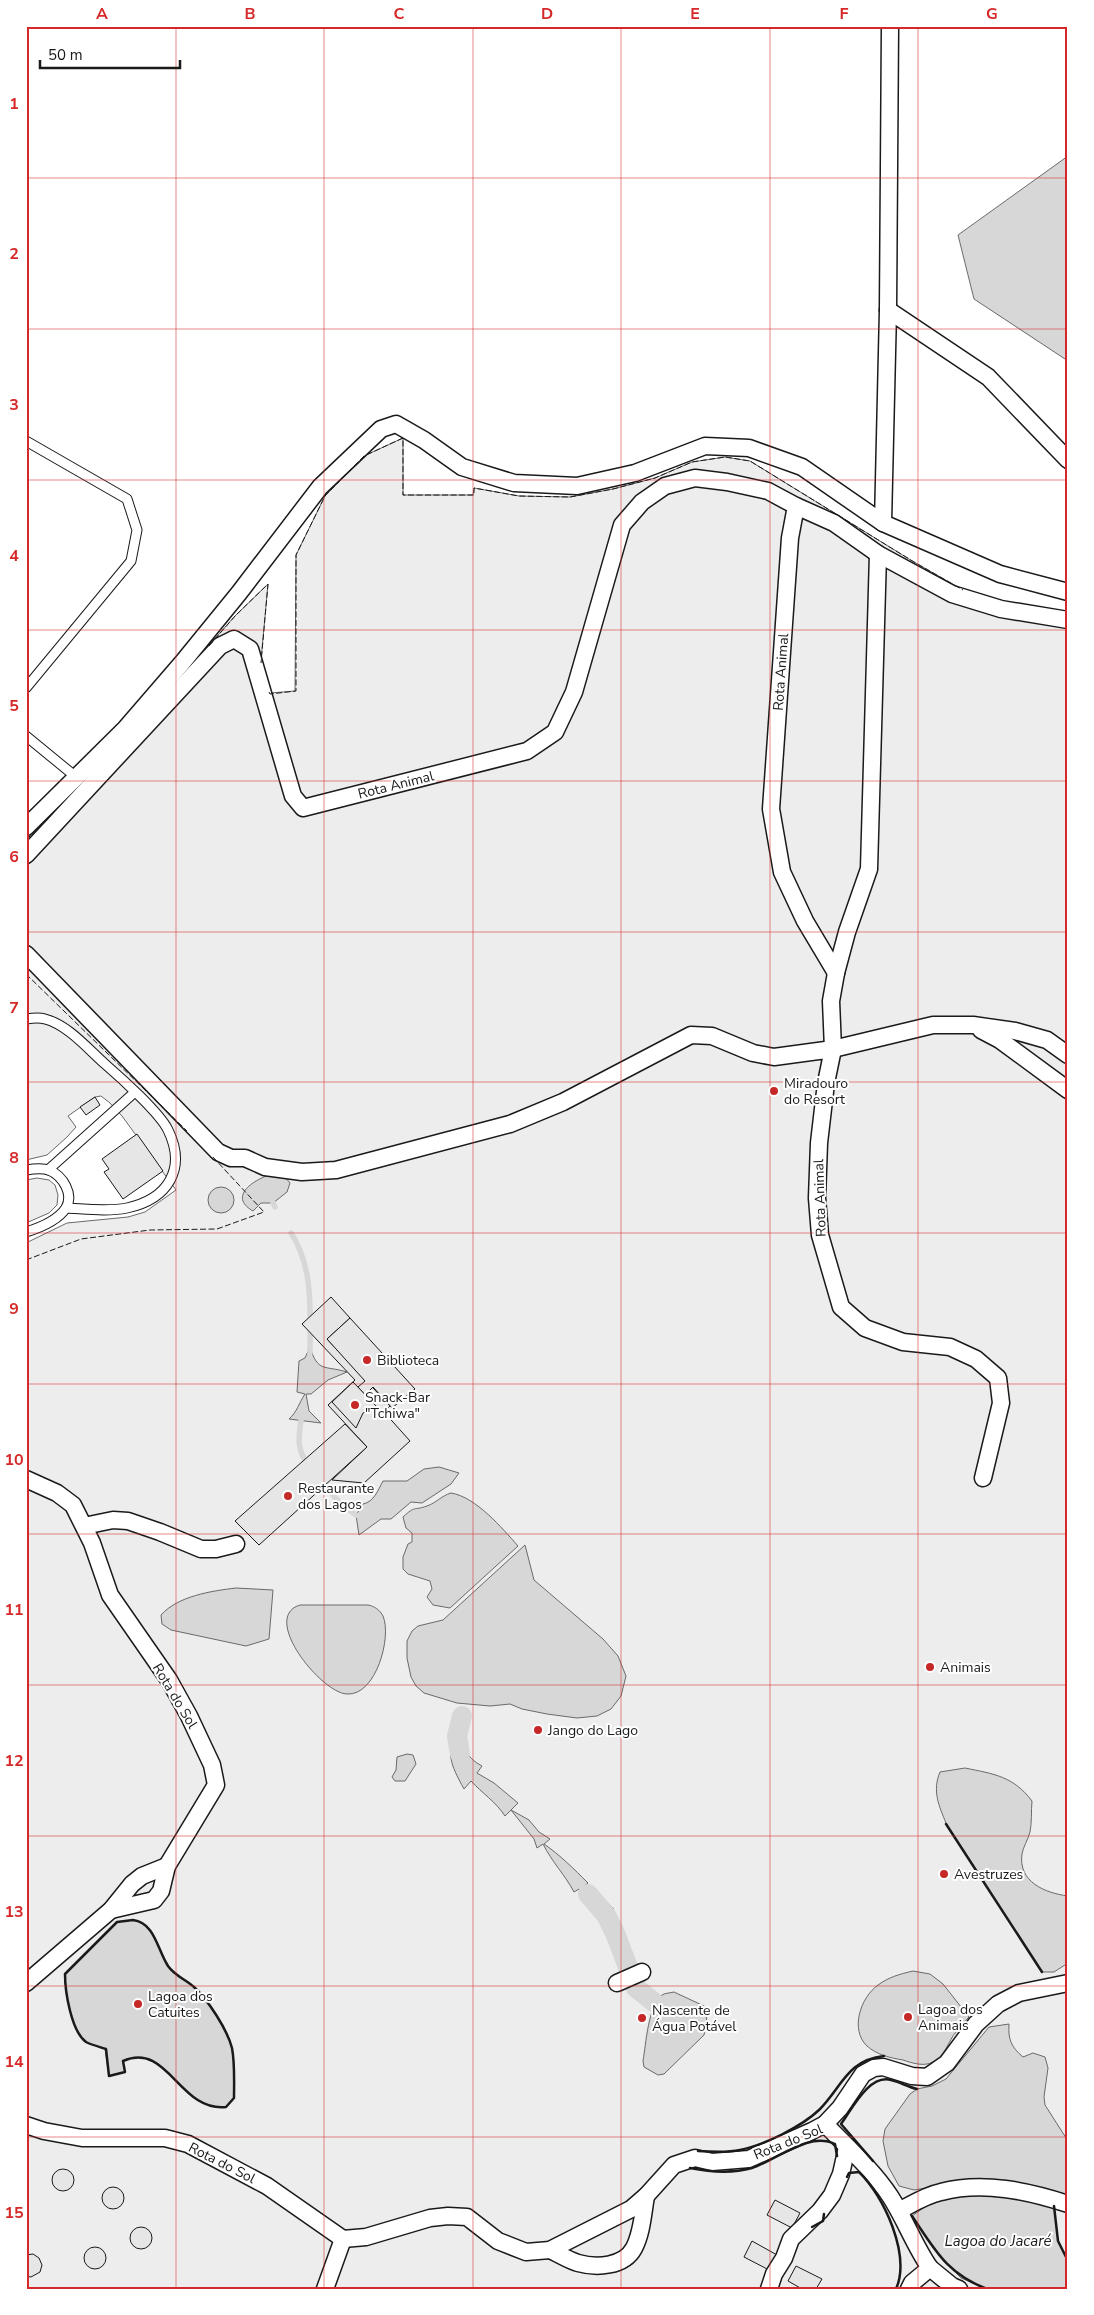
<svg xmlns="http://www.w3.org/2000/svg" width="1094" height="2315" font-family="'Nunito Sans',sans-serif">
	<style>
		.built { fill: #ededed; stroke: #6a6a6a }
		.water { fill: #d7d7d7; stroke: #6a6a6a }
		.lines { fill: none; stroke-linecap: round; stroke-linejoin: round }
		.stream { stroke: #d7d7d7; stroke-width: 5.5 }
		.canal { stroke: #d7d7d7; stroke-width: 20 }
		.building { fill: #e6e6e6; stroke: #1a1a1a }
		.lane-casing { stroke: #1a1a1a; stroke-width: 11 }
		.street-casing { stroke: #1a1a1a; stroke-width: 19 }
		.lane { stroke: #fff; stroke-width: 9 }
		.street { stroke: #fff; stroke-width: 16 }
		.fence { stroke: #1a1a1a; stroke-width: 1; stroke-dasharray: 6 2.5; stroke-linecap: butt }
		.wall { stroke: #1a1a1a; stroke-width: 2.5 }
		.grid { fill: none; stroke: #d62828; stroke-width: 1; stroke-opacity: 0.55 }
		.poi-dot { fill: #c62828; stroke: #fff; stroke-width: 2 }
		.labels { text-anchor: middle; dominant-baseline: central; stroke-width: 4; stroke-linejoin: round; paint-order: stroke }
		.street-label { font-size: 14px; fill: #1a1a1a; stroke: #fff }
		.poi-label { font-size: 14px; fill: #1a1a1a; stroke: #fff; text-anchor: start }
		.water-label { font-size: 15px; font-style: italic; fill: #1a1a1a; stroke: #fff }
		.neatline { fill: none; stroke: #d62828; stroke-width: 2 }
		.grid-label { font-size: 16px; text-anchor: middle; font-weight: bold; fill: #d62828 }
	</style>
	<rect width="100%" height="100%" fill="#fff"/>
	<g class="built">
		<path d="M403 438V495H473L474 488 519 496 570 497 613 489 655 478 692 462 725 457 750 461 914 562 963 590 1003 601 1068 613V2289H26V1243L67 1223 128 1217 145 1212 176 1190 122 1116 110 1103 101 1096 95 1097 68 1116 76 1127 67 1137 47 1155 26 1160V840L87 781 235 616 268 584 261 660 270 693 295 691 296 555 325 496 364 456Z"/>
		<path d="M37 1178 49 1180 55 1185 58 1195 57 1205 49 1213 26 1223V1180Z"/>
	</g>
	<g class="water">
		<path d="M1068 156V361L974 299 958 235Z"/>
		<path d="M272 1174 284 1176 290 1183 287 1192 273 1203H261L253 1211C227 1196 255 1179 272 1174Z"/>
		<circle cx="221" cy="1200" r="13"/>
		<path d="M310 1347C318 1373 324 1365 347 1372L328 1380 311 1394H306L309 1411 321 1423 289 1419C297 1412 299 1403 305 1394L297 1392 299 1361 305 1358Z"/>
		<path d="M439 1467 459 1473 451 1484 422 1503 411 1502 391 1519H381L359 1535 356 1515 363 1504C374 1502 378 1490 383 1481H407L424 1469Z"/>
		<path d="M451 1493C476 1497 502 1528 518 1546L450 1608 433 1605 427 1597 432 1589 430 1581 408 1574 403 1569V1557L408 1544 412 1542V1533L406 1528 403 1517C416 1505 413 1511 427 1506 436 1503 441 1496 451 1493Z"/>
		<path d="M525 1545 534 1580 603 1639 618 1656 626 1676 621 1696 611 1709 597 1716 577 1718 547 1714 522 1709 510 1704 490 1706 457 1703 424 1693 416 1686 411 1677 407 1658V1641L412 1631 418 1626 443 1620Z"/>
		<path d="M236 1588 273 1590 269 1639 246 1646 171 1630 162 1624 161 1615C178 1596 211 1591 236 1588Z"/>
		<path d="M300 1605H368C374 1606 380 1610 383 1616 392 1637 376 1696 347 1694 321 1693 260 1617 300 1605Z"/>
		<path d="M459 1727C462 1745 465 1757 482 1766L477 1773 494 1783 518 1803 511 1810 529 1820 539 1832 550 1839 544 1844C560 1855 574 1869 588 1883L584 1886 599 1895 614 1909 602 1918C590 1912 587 1899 579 1889L574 1892C565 1875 552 1862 543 1844L537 1848 534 1839 511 1810 505 1816C496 1802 482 1793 471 1781L464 1789C450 1763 445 1754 459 1727Z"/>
		<path d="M407 1754 413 1755 416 1764 405 1781H395L392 1777 396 1770 397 1757Z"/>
		<path d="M965 1768C994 1774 1013 1776 1032 1801 1031 1811 1032 1822 1030 1832 1028 1840 1023 1847 1022 1854 1018 1882 1045 1893 1068 1896V1963L1054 1972H1042L946 1823C939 1806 932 1791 940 1772Z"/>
		<path d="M133 1920C155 1923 157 1949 168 1966 175 1976 185 1979 194 1987 208 2000 227 2029 232 2048 235 2064 234 2082 234 2098L226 2107C179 2112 168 2042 123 2061L125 2072 109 2076 105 2049C100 2047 92 2045 86 2042 71 2031 65 1991 65 1974L117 1922Z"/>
		<path d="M913 1971 930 1974 943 1984 969 2017C964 2022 960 2027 956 2032 948 2041 945 2057 933 2062 924 2067 912 2063 903 2060 891 2058 877 2055 867 2046 850 2030 860 1998 878 1985 889 1977 900 1974 913 1971Z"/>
		<path d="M674 1992 704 2006C708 2016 707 2024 704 2035L664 2074 658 2075 644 2067 643 2061C646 2044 648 2006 662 1995 665 1993 670 1993 674 1992Z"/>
		<path d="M1009 2024C1008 2039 1011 2047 1023 2057L1033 2053 1045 2057 1048 2068 1044 2097 1045 2105 1068 2141V2193L1064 2195 932 2187 914 2190 899 2186 888 2166 883 2141 885 2129 910 2094 917 2089 932 2086 946 2079 989 2027Z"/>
		<path d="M957 2194H1016L1054 2206 1058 2241 1068 2261V2288L987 2289 961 2278 941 2258 912 2216 926 2206Z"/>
	</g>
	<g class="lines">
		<g class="stream">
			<path d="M273 1203 275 1207"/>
			<path d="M291 1233C314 1268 310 1312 310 1353"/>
			<path d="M302 1414C299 1434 295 1449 309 1466"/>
			<path d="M321 1481 339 1502 356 1515"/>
		</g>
		<g class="canal">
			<path d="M460 1754 457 1736 462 1716"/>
			<path d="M588 1894 606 1915 615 1933 636 1988 655 2003"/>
		</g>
	</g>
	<g class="building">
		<path d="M95 1097 100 1105 86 1115 80 1107Z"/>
		<path d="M137 1134 163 1171 123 1199 104 1172 109 1169 102 1159Z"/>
		<path d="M331 1297 350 1318 327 1339 390 1406 384 1412 410 1441 364 1483 332 1480 367 1447 328 1405 355 1380 302 1324Z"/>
		<path d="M350 1318 415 1389 392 1408 373 1387 365 1395 358 1387 365 1381 327 1339Z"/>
		<path d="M353 1382 378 1408 363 1413 356 1428 332 1402Z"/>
		<path d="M345 1424 367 1447 259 1545 235 1521Z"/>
		<circle cx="63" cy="2180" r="11"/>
		<circle cx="113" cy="2198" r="11"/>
		<path d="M775 2200 800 2213 792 2228 767 2215Z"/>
		<circle cx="141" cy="2238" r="11"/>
		<path d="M752 2241 777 2255 769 2270 744 2257Z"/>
		<circle cx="95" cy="2258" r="11"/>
		<path d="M33 2254 39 2258 42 2265 40 2272 31 2277 26 2276V2255Z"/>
		<path d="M796 2266 822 2279 816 2289H802L788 2281Z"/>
	</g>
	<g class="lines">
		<g class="lane-casing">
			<g id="lane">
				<path d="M26 441 127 499 137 530 131 561 26 688"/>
				<path d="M26 736 76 777"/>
				<path d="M26 1019C32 1018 39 1017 45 1019 68 1025 88 1049 105 1064 120 1077 160 1113 168 1130 187 1169 168 1199 127 1208 107 1212 86 1209 66 1208"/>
				<path d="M26 1170C32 1169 43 1168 49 1170 63 1176 74 1194 66 1208 58 1220 39 1228 26 1232"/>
				<path d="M48 1170 135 1092"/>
			</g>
		</g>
		<g class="street-casing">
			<g id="street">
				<path d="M888 310 988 377 1068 460"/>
				<path d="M883 523 888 310 890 26"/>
				<path d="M878 554 869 869 847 932 836 973 831 1001 833 1049 933 1025H973L1015 1031 1047 1040 1068 1055"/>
				<path d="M26 827 125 729 182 663 239 593 320 487 381 429 396 424 424 440 462 467 514 483 577 486 635 473 705 446 749 448 802 467 883 523 1000 574 1068 592"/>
				<path d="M26 855 220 646 234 639 250 649 293 796 303 808 527 751 555 732 574 692 622 525 642 502 665 486 695 478 727 482 768 491 796 506"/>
				<path d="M26 954 218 1152 231 1158H245L265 1167 302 1172 336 1170 510 1124 563 1102 691 1035 712 1036 753 1053 774 1057 833 1049 826 1083 819 1143 817 1198 820 1235 841 1307 865 1328 903 1342 950 1347 976 1359 998 1378 1001 1403 983 1478"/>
				<path d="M836 973 805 921 782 872 771 809 790 538 796 506 834 523 878 554 952 594 1001 609 1068 620"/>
				<path d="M981 1030 1000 1040 1068 1090"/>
				<path d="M26 1479 57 1493 73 1505 92 1543 110 1595 169 1680 189 1716 212 1765 216 1785 167 1866 161 1891 154 1900 111 1910"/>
				<path d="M84 1526 113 1520 128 1521 160 1532 201 1549H216L236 1544"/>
				<path d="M26 1983 111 1910 132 1884 142 1876 167 1866"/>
				<path d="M617 1983 642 1972"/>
				<path d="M825 2124C847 2147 872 2169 890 2196 905 2219 914 2245 930 2268L912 2283 909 2289"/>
				<path d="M26 2125 44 2131 82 2138H165L188 2144 267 2186 343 2239 325 2289"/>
				<path d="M899 2211C912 2204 926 2195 941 2192 983 2181 1028 2191 1068 2204"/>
				<path d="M343 2239 366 2237 430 2218 448 2216 467 2217 498 2241 526 2252 550 2250 631 2209 646 2196 674 2165 695 2158 712 2162 749 2159 812 2131 825 2124 840 2108 863 2074 874 2068 883 2067 912 2076 927 2077 947 2063 976 2024 998 2004 1019 1993 1068 1983"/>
				<path d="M550 2250C559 2254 568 2260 578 2263 596 2268 624 2267 634 2248 642 2233 643 2213 646 2196"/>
				<path d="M930 2268 952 2286 959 2289"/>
				<path d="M769 2289 774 2274 784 2258 791 2239 820 2211 832 2195 841 2174 847 2147"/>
			</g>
		</g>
		<use href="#lane" class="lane"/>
		<use href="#street" class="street"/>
		<g class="fence">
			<path d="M209 646 235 616 268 584 261 663"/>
			<path d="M269 692 270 694 296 691V555L325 496 364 456 403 438V495H474V488L519 496 570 497 613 489 655 478 692 462 725 457 750 461 914 562 963 590"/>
			<path d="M26 840 51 816"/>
			<path d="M26 974 187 1131"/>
			<path d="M26 1260 81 1239 150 1230 217 1229 264 1212 212 1156"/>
		</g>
		<g class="wall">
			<path d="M946 1824 1042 1972"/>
			<path d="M133 1920C155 1923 157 1949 168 1966 175 1976 185 1979 194 1987 208 2000 227 2029 232 2048 235 2064 234 2082 234 2098L226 2107C179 2112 168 2041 123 2061L125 2072 109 2076 106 2049C100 2047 92 2045 86 2042 71 2031 65 1991 65 1974L117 1922Z"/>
			<path d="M698 2151C712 2152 726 2153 740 2150 764 2145 801 2127 819 2110 842 2087 847 2060 884 2056"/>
			<path d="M873 2161 841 2124C852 2109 869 2074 891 2080 900 2082 908 2087 917 2089"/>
			<path d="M690 2168C710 2172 731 2174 752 2168 777 2160 809 2131 835 2144L837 2156"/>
			<path d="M847 2177 849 2173 859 2172C884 2196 911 2255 896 2289"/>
			<path d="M1054 2206 1058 2241 1068 2261"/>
			<path d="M912 2216C935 2250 947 2274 987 2289"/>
			<path d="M812 2227 823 2221 824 2214"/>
			<path d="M940 2288 941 2289"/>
			<path d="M1066 2289 1068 2288"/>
		</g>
	</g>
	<path class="grid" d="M176 26V2289M324 26V2289M473 26V2289M621 26V2289M770 26V2289M918 26V2289M26 178H1068M26 329H1068M26 480H1068M26 630H1068M26 781H1068M26 932H1068M26 1082H1068M26 1233H1068M26 1384H1068M26 1534H1068M26 1685H1068M26 1836H1068M26 1986H1068M26 2137H1068"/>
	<g class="poi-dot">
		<circle cx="774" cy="1091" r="5"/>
		<circle cx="367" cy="1360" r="5"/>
		<circle cx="355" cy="1405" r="5"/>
		<circle cx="288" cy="1496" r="5"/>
		<circle cx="930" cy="1667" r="5"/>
		<circle cx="538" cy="1730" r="5"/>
		<circle cx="944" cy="1874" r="5"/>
		<circle cx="138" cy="2004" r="5"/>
		<circle cx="908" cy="2017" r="5"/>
		<circle cx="642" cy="2018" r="5"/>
	</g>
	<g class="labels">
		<g class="street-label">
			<text transform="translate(781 672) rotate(-86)">Rota Animal</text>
			<text transform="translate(396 785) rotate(-14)">Rota Animal</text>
			<text transform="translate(820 1198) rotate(-92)">Rota Animal</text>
			<text transform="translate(175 1696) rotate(59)">Rota do Sol</text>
			<text transform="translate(788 2142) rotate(-22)">Rota do Sol</text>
			<text transform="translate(222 2163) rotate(27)">Rota do Sol</text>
		</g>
		<g class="poi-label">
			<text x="784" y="1083">Miradouro<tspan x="784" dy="16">do Resort</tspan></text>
			<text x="377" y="1360">Biblioteca</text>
			<text x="365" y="1397">Snack-Bar<tspan x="365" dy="16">"Tchiwa"</tspan></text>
			<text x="298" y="1488">Restaurante<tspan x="298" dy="16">dos Lagos</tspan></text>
			<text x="940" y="1667">Animais</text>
			<text x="548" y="1730">Jango do Lago</text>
			<text x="954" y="1874">Avestruzes</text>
			<text x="148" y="1996">Lagoa dos<tspan x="148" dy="16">Catuites</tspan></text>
			<text x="918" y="2009">Lagoa dos<tspan x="918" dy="16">Animais</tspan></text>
			<text x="652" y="2010">Nascente de<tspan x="652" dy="16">Água Potável</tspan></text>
		</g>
		<g class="water-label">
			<text x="998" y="2241">Lagoa do Jacaré</text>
		</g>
	</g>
	<rect width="1094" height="2315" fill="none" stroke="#ffffff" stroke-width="55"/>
	<path d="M40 60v8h140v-8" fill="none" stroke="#1a1a1a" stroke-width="2.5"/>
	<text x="48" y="60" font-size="15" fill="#1a1a1a" stroke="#ffffff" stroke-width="4" paint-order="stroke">50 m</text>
	<rect x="28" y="28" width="1038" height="2260" class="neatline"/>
	<g class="grid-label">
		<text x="102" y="19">A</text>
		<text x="250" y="19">B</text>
		<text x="399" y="19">C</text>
		<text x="547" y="19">D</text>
		<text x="695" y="19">E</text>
		<text x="844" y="19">F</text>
		<text x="992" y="19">G</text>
		<text x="14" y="109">1</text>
		<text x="14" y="259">2</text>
		<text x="14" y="410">3</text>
		<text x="14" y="561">4</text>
		<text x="14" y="711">5</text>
		<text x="14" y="862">6</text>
		<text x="14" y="1013">7</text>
		<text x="14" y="1163">8</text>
		<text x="14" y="1314">9</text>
		<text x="14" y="1465">10</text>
		<text x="14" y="1615">11</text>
		<text x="14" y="1766">12</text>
		<text x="14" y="1917">13</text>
		<text x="14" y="2067">14</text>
		<text x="14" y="2218">15</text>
	</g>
</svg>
